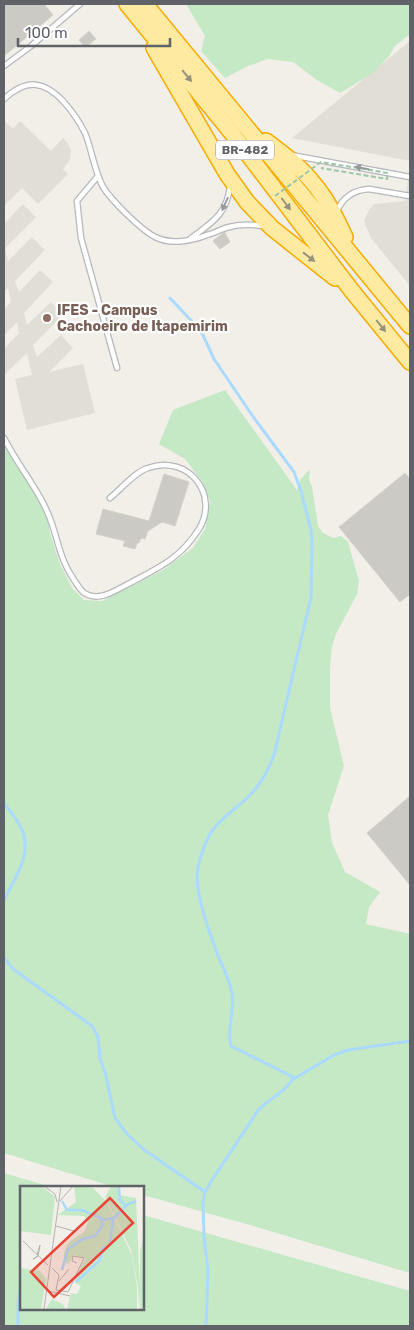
<svg xmlns="http://www.w3.org/2000/svg" width="414" height="1330" font-family="Rubik,sans-serif">
	<style>
		.education { fill: #e1ded6 }
		.green { fill: #c5e8c5 }
		.lines { fill: none; stroke-linecap: round; stroke-linejoin: round }
		.stream { stroke: #aadaff; stroke-width: 3 }
		.building { fill: #cccac5; stroke: #d6d1c6 }
		.service-casing { stroke: #b5b8bc; stroke-width: 7 }
		.trunk-casing { stroke: #f9ab00; stroke-width: 18 }
		.service { stroke: #fff; stroke-width: 4.5 }
		.trunk { stroke: #feeaa1; stroke-width: 15 }
		.path-bridge { stroke: #9cc7a9; stroke-width: 2; stroke-dasharray: 5 2.5; stroke-linecap: butt }
		.oneway { fill: #97927c }
		.oneway2 { fill: #979a9d }
		.education-dot { fill: #8d6e63; stroke: #fff; stroke-width: 2 }
		.labels { text-anchor: middle; dominant-baseline: central; stroke-width: 4.5; stroke-linejoin: round; paint-order: stroke }
		.shield { fill: #fff; stroke: #8f9295; stroke-width: 1 }
		.shield-label { font-size: 12px; font-weight: bold; fill: #5f6368 }
		.education-label { font-size: 14px; font-weight: bold; fill: #785e54; stroke: #fff; text-anchor: start }
		.inset-river { fill: none; stroke: #aadaff; stroke-width: 2.5 }
		.inset-road { fill: none; stroke: #b3b3b1; stroke-width: 1 }
		.view { fill: #ea4335; fill-opacity: 0.15; stroke: #ea4335; stroke-width: 2.5 }
		.inset-edge { fill: none; stroke: #5f6368; stroke-width: 2.5 }
	</style>
	<rect width="100%" height="100%" fill="#f1efe8"/>
	<g class="education">
		<path d="M410 41V161L292 138Z"/>
		<path d="M4 121 13 129 20 121 51 151 63 138 68 144 71 151 70 159 67 164 63 169 68 174 38 204 22 188 4 206Z"/>
		<path d="M410 166V286L371 238 364 221 369 210 374 204 405 201Z"/>
		<path d="M23 204 36 217 5 248 8 261 32 237 45 250 15 281 19 292 40 270 53 282 24 313 27 325 51 302 63 315 33 345 37 357 61 335 73 348 49 372 83 364 95 413 27 430 15 379 32 375 27 353 5 374 4 373V349L19 333 17 322 4 335V309L11 302 8 288 4 292V224Z"/>
	</g>
	<g class="green">
		<path d="M186 4H410V34L395 46 389 56 373 73 340 93 317 80 293 62 268 59 248 66 225 78 201 51 205 36Z"/>
		<path d="M225 390 297 490 300 480 310 469 309 480 312 487 318 526 323 533 333 538 341 536 348 542 359 581 357 594 336 634 332 646 330 669V708L344 766 328 815 332 843 345 872 380 892 369 907 366 924 410 934V1273L260 1228 143 1195 142 1188 114 1187 4 1153V445L51 519 49 530 59 562 72 588 84 600 102 601 163 570 193 548 205 529 210 501 202 481 185 459 159 444 173 410Z"/>
		<path d="M4 1173 51 1187 21 1188V1309H142L143 1215 410 1291V1326H4Z"/>
	</g>
	<g class="lines">
		<g class="stream">
			<path d="M170 298 201 331 214 359 254 418 294 472 301 491 311 530 312 544 311 597 274 755C267 773 262 783 248 797 236 809 220 818 210 834 204 845 197 865 197 877 198 903 210 934 219 958 224 969 230 981 232 994 235 1011 226 1029 231 1046L295 1078"/>
			<path d="M4 803C9 810 16 818 20 826 35 851 15 878 4 900"/>
			<path d="M4 958 13 969 92 1026 98 1037 100 1059 105 1072 115 1118 127 1134 143 1149 205 1192"/>
			<path d="M18 1326V1303L21 1283"/>
			<path d="M206 1326 208 1271 204 1236 203 1202 205 1192 212 1180 257 1112C267 1099 284 1094 292 1080L334 1055 348 1050 410 1041"/>
		</g>
	</g>
	<g class="building">
		<path d="M4 4H44L53 15 4 56Z"/>
		<path d="M89 31 96 39 85 47 79 40Z"/>
		<path d="M226 232 225 233 230 242 220 249 213 241 222 234Z"/>
		<path d="M405 473 410 479V594L400 602 339 527Z"/>
		<path d="M164 474 189 482 175 526 162 522 148 531 145 539 141 538 139 543H137L135 549 123 546 125 541 96 534 103 509 149 521Z"/>
		<path d="M410 796V885L367 833Z"/>
	</g>
	<g class="lines">
		<g class="service-casing">
			<g id="service">
				<path d="M4 66 31 46 80 4"/>
				<path d="M4 99C26 79 43 80 63 101 72 111 79 121 85 133 92 150 94 170 103 187 112 201 140 229 155 237 171 245 192 241 207 235 215 233 221 229 229 227 240 224 251 224 263 226"/>
				<path d="M291 155 410 177"/>
				<path d="M98 176 77 201 81 238 117 368"/>
				<path d="M337 211C343 197 354 190 369 189L410 196"/>
				<path d="M190 239C211 223 227 215 230 186"/>
				<path d="M4 438C19 468 42 493 52 524 59 545 61 561 74 580 77 584 79 588 83 592 98 603 114 591 128 584 158 568 180 559 199 529 220 494 188 454 148 468 135 472 121 489 110 498"/>
			</g>
		</g>
		<g class="trunk-casing">
			<g id="trunk">
				<path d="M127 4 231 132 352 291 410 362"/>
				<path d="M145 4 410 326"/>
				<path d="M154 48 227 174 247 202 272 228 335 278"/>
				<path d="M266 141C283 154 300 166 313 183 327 199 336 218 345 237"/>
			</g>
		</g>
		<use href="#service" class="service"/>
		<use href="#trunk" class="trunk"/>
		<path class="path-bridge" d="M275 196 321 162 388 173 387 179 321 168"/>
	</g>
	<defs><path id="oneway-solid" d="M-6-.8H1V-3.2L6.5 0L1 3.2V.8H-6Z" transform="scale(1.25)"/></defs>
	<g class="oneway">
		<use href="#oneway-solid" transform="translate(187 76) rotate(51)"/>
		<use href="#oneway-solid" transform="translate(286 204) rotate(53)"/>
		<use href="#oneway-solid" transform="translate(309 257) rotate(38)"/>
		<use href="#oneway-solid" transform="translate(381 326) rotate(51)"/>
	</g>
	<g class="oneway2">
		<use href="#oneway-solid" transform="translate(362 168) rotate(-169)"/>
		<use href="#oneway-solid" transform="translate(225 204) rotate(114)"/>
	</g>
	<circle class="education-dot" cx="47" cy="318" r="5"/>
	<g class="labels">
		<rect class="shield" x="216" y="140.5" width="58" height="19" rx="4"/>
		<g class="shield-label">
			<text x="245" y="150">BR-482</text>
		</g>
		<g class="education-label">
			<text x="57" y="310">IFES - Campus<tspan x="57" dy="16">Cachoeiro de Itapemirim</tspan></text>
		</g>
	</g>
	<g transform="translate(20 1186)">
		<rect width="124" height="124" fill="#f1efe8"/>
		<path d="M0 0H22L35 11 31 49 0 45ZM54 0 73 2 87 16 98 39 112 70 117 100V123H47L51 107 57 108 61 100 54 96 65 72 54 69 48 78 44 76V66L48 57 64 46 68 37 64 30 38 29 56 16ZM91 0H99L100 9 116 12 120 104 119 123 118 100 111 64 85 11ZM124 50V123H120V65ZM0 82 20 85 26 93 21 123H0ZM32 113 43 118 45 123H26Z" fill="#c5e8c5"/>
		<path class="inset-river" d="M99 0 100 14 105 19M42 15 47 24H62L85 34 94 32 108 18 116 15M42 84 48 63 63 53 75 50 83 39 81 34M56 96 80 74 82 63 90 59 93 33"/>
		<path class="inset-road" d="M24 0 35 8 37 16M40 15 53 0M36 40 54 45M3 55 28 79M17 69 20 59 18 70 13 73H14L18 70M32 82 39 89 36 104 48 106 64 72 53 70 52 75 57 77M39 95 49 83M28 105 50 110M24 123 41 0"/>
		<path class="view" d="M90 12 113 37 34 111 11 86Z"/>
		<rect width="124" height="124" class="inset-edge"/>
	</g>
	<rect width="414" height="1330" fill="none" stroke="#5f6368" stroke-width="10"/>
	<path d="M18 38v8h152v-8" fill="none" stroke="#5f6368" stroke-width="2.5"/>
	<text x="25" y="38" font-size="15" fill="#5f6368" stroke="#ffffff" stroke-width="4" paint-order="stroke">100 m</text>
</svg>
